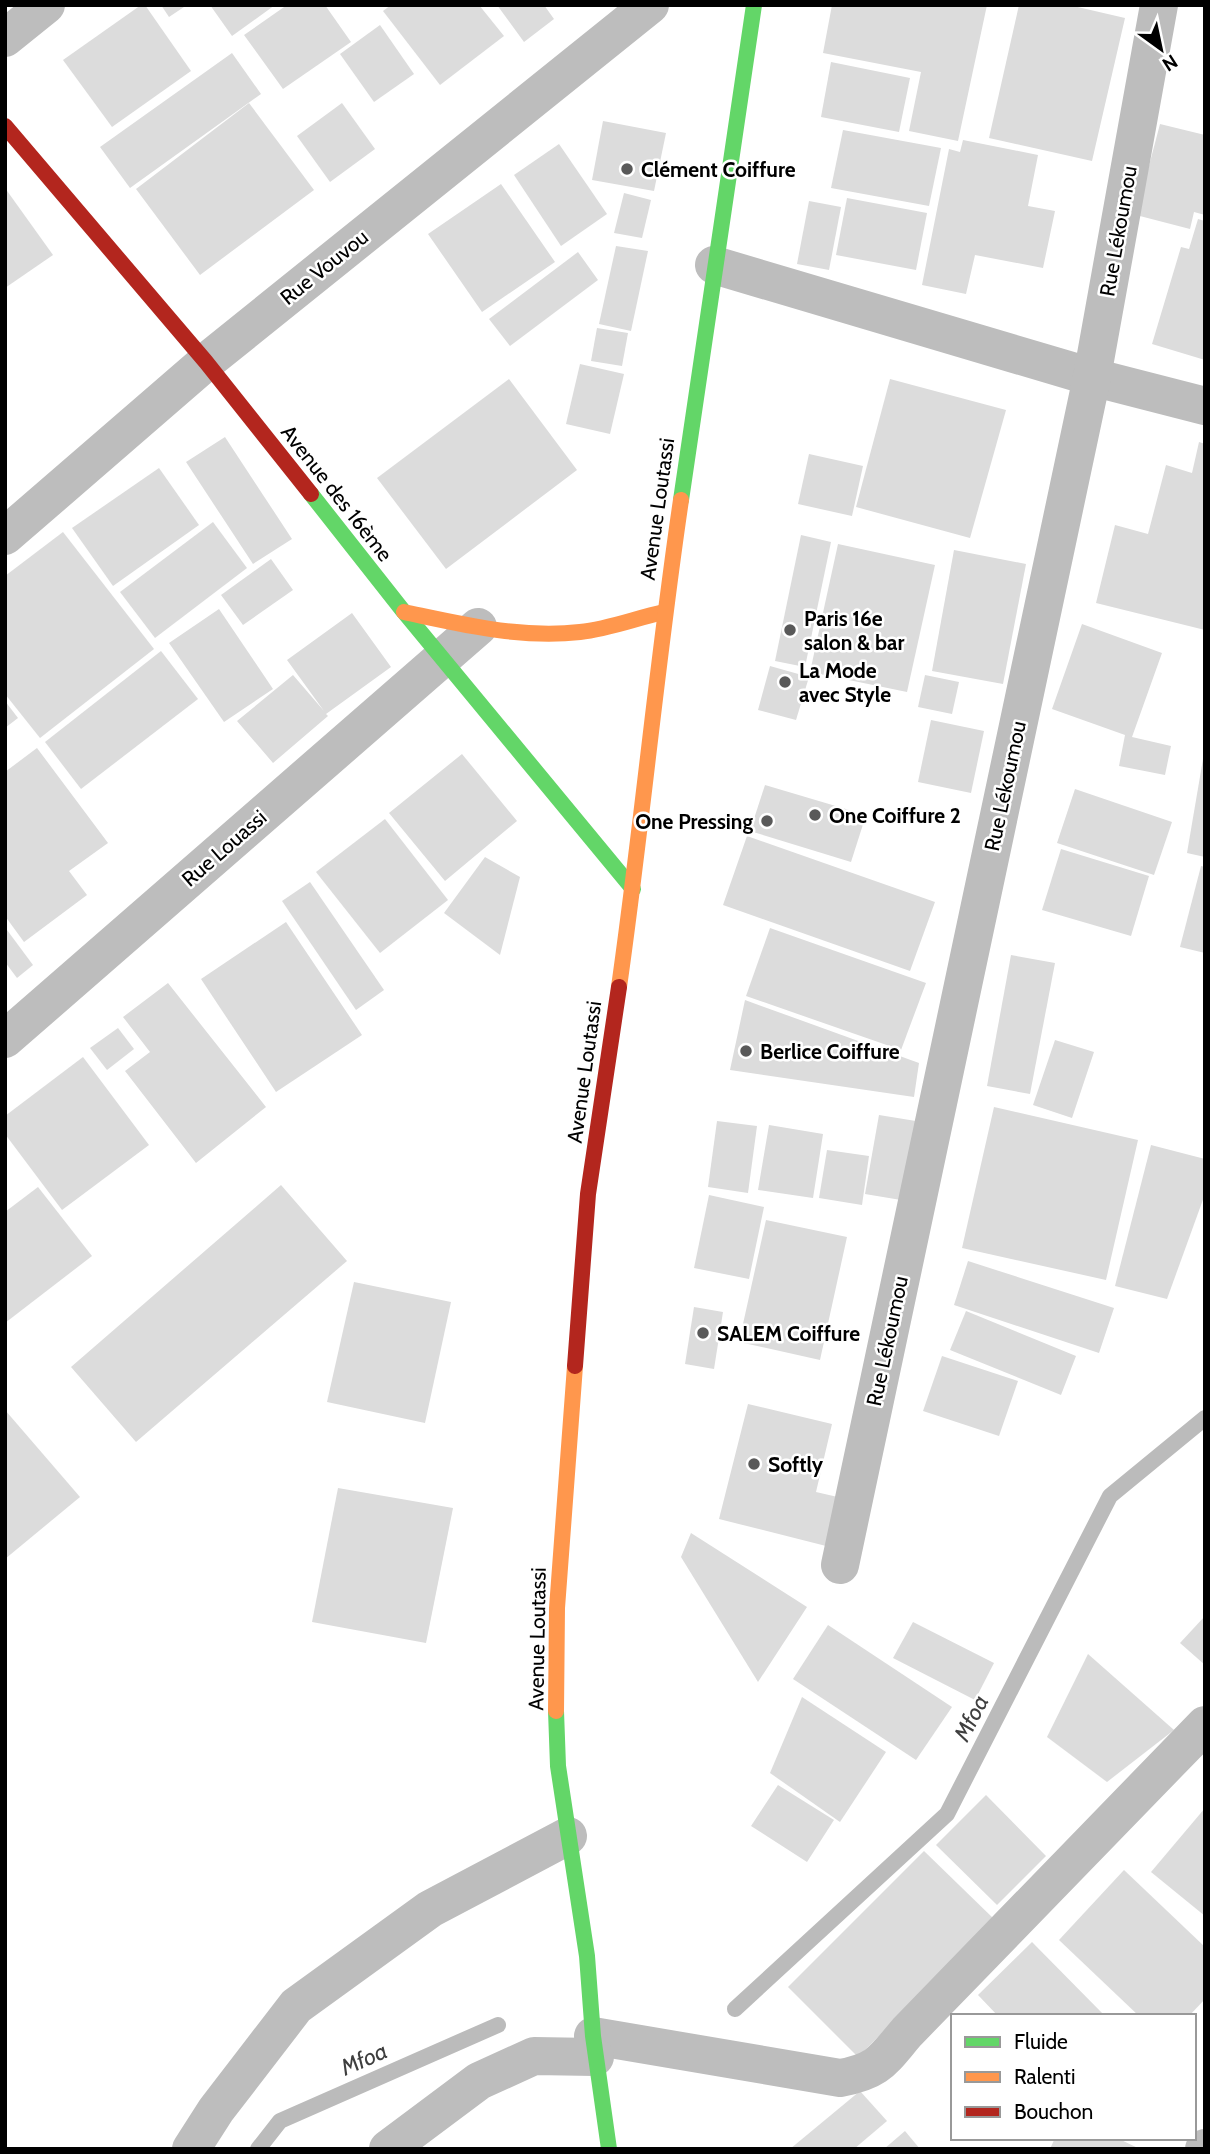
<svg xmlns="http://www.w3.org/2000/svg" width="1210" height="2154" font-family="Cabin,sans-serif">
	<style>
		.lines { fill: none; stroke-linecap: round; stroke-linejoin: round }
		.stream { stroke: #bbb; stroke-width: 16 }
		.building { fill: #dcdcdc }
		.street { stroke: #bdbdbd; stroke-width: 38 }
		.fast { stroke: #63d668; stroke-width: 16 }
		.slow { stroke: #ff974d; stroke-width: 16 }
		.jam { stroke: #b3261e; stroke-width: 16 }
		.poi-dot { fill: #595959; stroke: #fff; stroke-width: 2.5 }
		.labels { text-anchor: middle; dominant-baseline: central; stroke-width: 5; stroke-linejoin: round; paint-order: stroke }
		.poi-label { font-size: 21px; font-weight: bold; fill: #000; stroke: #fff; text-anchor: start }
		.street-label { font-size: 21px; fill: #000; stroke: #fff }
		.water-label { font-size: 23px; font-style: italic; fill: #3f3f3f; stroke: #fff }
	</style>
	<rect width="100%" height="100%" fill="#fff"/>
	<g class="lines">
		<g class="stream">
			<path d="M735 2009 947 1814 1110 1496 1205 1418"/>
			<path d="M258 2149 280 2121 498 2025"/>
		</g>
	</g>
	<g class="building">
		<path d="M141 5H145L191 71 112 127 63 60Z"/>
		<path d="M161 5H187L169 17Z"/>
		<path d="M210 5H275L232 36Z"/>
		<path d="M287 5H325L351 42 283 89 244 35Z"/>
		<path d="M391 5H479L504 36 440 85 383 11Z"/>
		<path d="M497 5H544L554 19 524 42Z"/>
		<path d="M832 5H987L958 141 909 131 921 72 823 53Z"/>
		<path d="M1019 5H1069L1125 18 1092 161 989 138Z"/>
		<path d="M380 25 414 74 374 102 340 54Z"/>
		<path d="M232 53 261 94 130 188 100 147Z"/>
		<path d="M831 62 910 78 899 132 821 117Z"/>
		<path d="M249 103 314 190 200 275 136 189Z"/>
		<path d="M342 103 375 149 330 182 297 136Z"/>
		<path d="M603 121 666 133 654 191 592 180Z"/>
		<path d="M1160 124 1205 135V215L1194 212 1190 229 1136 215Z"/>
		<path d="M843 130 941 148 929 206 831 188Z"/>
		<path d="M963 140 1038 155 1028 206 1055 211 1043 268 975 255 966 294 922 285 949 149 960 152Z"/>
		<path d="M559 144 607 214 561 246 514 175Z"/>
		<path d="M501 184 555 262 482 312 428 234Z"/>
		<path d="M5 188 53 255 5 288Z"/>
		<path d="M624 193 651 200 642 238 614 233Z"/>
		<path d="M847 198 927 213 916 270 836 255Z"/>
		<path d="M809 201 841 207 829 270 797 264Z"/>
		<path d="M1198 219 1205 221V360L1152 344 1181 247 1189 249Z"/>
		<path d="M616 246 648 251 631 331 599 324Z"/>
		<path d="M578 252 598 280 510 346 489 319Z"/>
		<path d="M597 328 628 333 622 366 591 361Z"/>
		<path d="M580 364 624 374 610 434 566 424Z"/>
		<path d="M509 379 577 470 446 569 377 478Z"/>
		<path d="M890 379 1006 410 970 538 856 507Z"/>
		<path d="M225 437 292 539 253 564 186 462Z"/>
		<path d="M1199 442 1205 444V630L1096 603 1115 525 1148 534 1166 465 1192 473Z"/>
		<path d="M809 454 863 466 852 516 798 504Z"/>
		<path d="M159 468 199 525 113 586 72 528Z"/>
		<path d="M213 522 247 568 155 638 120 592Z"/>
		<path d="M63 532 154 649 40 738 5 694V576Z"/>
		<path d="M801 535 831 542 805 667 775 661Z"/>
		<path d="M838 544 935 565 907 692 810 672Z"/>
		<path d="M954 550 1026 564 1003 684 932 671Z"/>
		<path d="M271 559 293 590 243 625 221 595Z"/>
		<path d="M219 609 273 689 224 722 169 643Z"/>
		<path d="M352 613 391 667 326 714 328 716 273 763 237 721 293 675 324 711 287 660Z"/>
		<path d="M1082 624 1162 653 1132 737 1171 746 1165 775 1119 766 1125 735 1052 709Z"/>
		<path d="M161 651 198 699 81 789 45 742Z"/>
		<path d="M770 666 809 677 796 720 758 710Z"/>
		<path d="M925 675 959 682 952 714 918 707Z"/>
		<path d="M5 701 18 718 5 728Z"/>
		<path d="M931 720 984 731 971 793 918 782Z"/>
		<path d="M37 748 108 843 69 871 87 895 24 942 5 916V772Z"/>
		<path d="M462 754 517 821 445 881 389 813Z"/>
		<path d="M1203 759H1205V857L1187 853Z"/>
		<path d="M765 785 866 815 851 862 750 831Z"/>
		<path d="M1075 789 1172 822 1154 875 1057 843Z"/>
		<path d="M385 819 448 900 380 953 316 872Z"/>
		<path d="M747 836 935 902 910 971 723 905Z"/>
		<path d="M1061 849 1149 876 1131 936 1042 910Z"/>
		<path d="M485 857 520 877 500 955 444 913Z"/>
		<path d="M1201 866 1205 867V953L1180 947Z"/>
		<path d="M310 882 384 990 356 1010 282 901Z"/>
		<path d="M286 922 362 1035 276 1092 201 979Z"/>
		<path d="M770 928 926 983 901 1050 746 996Z"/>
		<path d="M7 930 33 965 17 978 5 962Z"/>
		<path d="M1011 955 1055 963 1030 1094 987 1086Z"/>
		<path d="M168 983 266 1107 196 1163 125 1071 150 1052 123 1017Z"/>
		<path d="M745 1000 919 1063 914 1097 730 1070Z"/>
		<path d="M118 1028 134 1049 107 1070 90 1048Z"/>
		<path d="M1055 1040 1094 1052 1072 1118 1033 1105Z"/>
		<path d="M83 1057 149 1145 62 1210 5 1134V1116Z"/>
		<path d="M994 1107 1138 1140 1106 1280 962 1248Z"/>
		<path d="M879 1115 922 1122 907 1201 865 1194Z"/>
		<path d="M717 1121 757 1126 748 1193 708 1187Z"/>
		<path d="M769 1125 823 1134 813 1198 758 1190Z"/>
		<path d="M1151 1145 1205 1159V1194L1167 1299 1115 1286Z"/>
		<path d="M827 1150 869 1156 862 1205 819 1198Z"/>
		<path d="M281 1185 347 1261 136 1442 71 1367Z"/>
		<path d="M38 1187 92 1256 5 1323V1212Z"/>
		<path d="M709 1195 764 1207 749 1279 694 1268Z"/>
		<path d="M766 1220 847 1237 820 1360 739 1342Z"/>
		<path d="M968 1261 1114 1308 1099 1353 954 1305Z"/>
		<path d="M354 1282 451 1302 425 1423 327 1402Z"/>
		<path d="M694 1307 723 1312 714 1369 685 1364Z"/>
		<path d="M966 1311 1076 1356 1061 1395 950 1350Z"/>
		<path d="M942 1356 1018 1381 999 1436 923 1411Z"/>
		<path d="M748 1404 832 1424 816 1492 842 1498 830 1547 719 1519Z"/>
		<path d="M5 1410 80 1497 5 1559Z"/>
		<path d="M338 1488 453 1508 426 1643 312 1622Z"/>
		<path d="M691 1533 807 1607 758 1682 681 1557Z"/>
		<path d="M1205 1616V1665L1180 1643Z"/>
		<path d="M913 1622 994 1663 975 1700 893 1658Z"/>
		<path d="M828 1625 952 1707 916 1760 793 1679Z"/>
		<path d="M1088 1654 1174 1730 1107 1782 1047 1737Z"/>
		<path d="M802 1697 886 1752 840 1822 770 1773Z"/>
		<path d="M778 1785 834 1820 807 1862 751 1826Z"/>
		<path d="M986 1795 1046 1856 997 1905 936 1845Z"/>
		<path d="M1205 1808V1916L1151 1872Z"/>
		<path d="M924 1851 995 1920 858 2057 788 1987Z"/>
		<path d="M1124 1870 1205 1947V1999L1189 2016H1139L1059 1940Z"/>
		<path d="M1032 1942 1105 2016H998L978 1995Z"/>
		<path d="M860 2091 887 2121 854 2149H790Z"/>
		<path d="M905 2131 920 2149H884Z"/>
		<path d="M1055 2138H1117L1140 2149H1050Z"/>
	</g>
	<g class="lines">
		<g class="street">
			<path d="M5 38 46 5"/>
			<path d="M714 265 1092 377 1205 406"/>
			<path d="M5 536 206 362 650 5"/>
			<path d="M5 1039 478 627"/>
			<path d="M840 1565 1092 377 1159 5"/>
			<path d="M593 2036 840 2078C879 2071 883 2060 907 2032L1205 1725"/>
			<path d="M191 2149 216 2110 296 2006 430 1909 568 1836"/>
			<path d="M388 2149 479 2081 534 2056 595 2057"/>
			<path d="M1204 2149 1205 2148"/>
		</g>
		<g class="fast">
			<path d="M311 494 404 612 633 889"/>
			<path d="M681 500 754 5"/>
			<path d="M556 1711 558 1766 587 1956 593 2036 609 2149"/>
		</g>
		<g class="slow">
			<path d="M404 612C461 624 521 639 580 632 609 629 636 618 664 612"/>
			<path d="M619 987C642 825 657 662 681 500"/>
			<path d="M556 1711 557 1608 575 1366"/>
		</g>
		<g class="jam">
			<path d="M5 126 206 362 311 494"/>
			<path d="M575 1366 588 1194 619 987"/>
		</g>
	</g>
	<g class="poi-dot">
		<circle cx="627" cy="169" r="7"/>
		<circle cx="790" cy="630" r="7"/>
		<circle cx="785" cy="682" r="7"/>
		<circle cx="815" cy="815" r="7"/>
		<circle cx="767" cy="821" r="7"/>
		<circle cx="746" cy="1051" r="7"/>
		<circle cx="703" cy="1333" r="7"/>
		<circle cx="754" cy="1464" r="7"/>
	</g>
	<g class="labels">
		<g class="poi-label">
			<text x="641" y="169">Clément Coiffure</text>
			<text x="804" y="618">Paris 16e<tspan x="804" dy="24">salon &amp; bar</tspan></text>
			<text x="799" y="670">La Mode<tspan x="799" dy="24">avec Style</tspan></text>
			<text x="829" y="815">One Coiffure 2</text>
			<text x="753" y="821" text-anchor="end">One Pressing</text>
			<text x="760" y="1051">Berlice Coiffure</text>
			<text x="717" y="1333">SALEM Coiffure</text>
			<text x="768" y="1464">Softly</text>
		</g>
		<g class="street-label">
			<text transform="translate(1118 231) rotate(-80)">Rue Lékoumou</text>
			<text transform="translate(324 267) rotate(-39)">Rue Vouvou</text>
			<text transform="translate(337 493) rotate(52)">Avenue des 16ème</text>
			<text transform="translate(657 509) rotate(-82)">Avenue Loutassi</text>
			<text transform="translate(1005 786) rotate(-78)">Rue Lékoumou</text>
			<text transform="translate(224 848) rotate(-41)">Rue Louassi</text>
			<text transform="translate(584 1072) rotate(-82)">Avenue Loutassi</text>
			<text transform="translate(887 1341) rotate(-78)">Rue Lékoumou</text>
			<text transform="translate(537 1639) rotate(-89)">Avenue Loutassi</text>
		</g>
		<g class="water-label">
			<text transform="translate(971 1718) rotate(-63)">Mfoa</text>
			<text transform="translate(364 2059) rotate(-24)">Mfoa</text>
		</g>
	</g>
	<rect width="1210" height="2154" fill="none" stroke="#000000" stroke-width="14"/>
	<rect x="951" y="2014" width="245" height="126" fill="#ffffff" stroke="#999999" stroke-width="2"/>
	<rect x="965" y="2037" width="35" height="10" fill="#63d668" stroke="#999999" stroke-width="2"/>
	<text x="1014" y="2049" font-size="21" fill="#000000">Fluide</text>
	<rect x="965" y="2072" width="35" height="10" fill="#ff974d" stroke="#999999" stroke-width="2"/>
	<text x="1014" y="2084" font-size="21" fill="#000000">Ralenti</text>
	<rect x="965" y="2107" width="35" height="10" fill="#b3261e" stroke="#999999" stroke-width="2"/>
	<text x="1014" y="2119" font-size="21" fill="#000000">Bouchon</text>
	<g transform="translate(1161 49) rotate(147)" stroke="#ffffff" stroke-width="5" paint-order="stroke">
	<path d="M0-5L12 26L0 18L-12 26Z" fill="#000000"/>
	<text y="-10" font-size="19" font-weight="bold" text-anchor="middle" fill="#000000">N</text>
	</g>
</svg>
